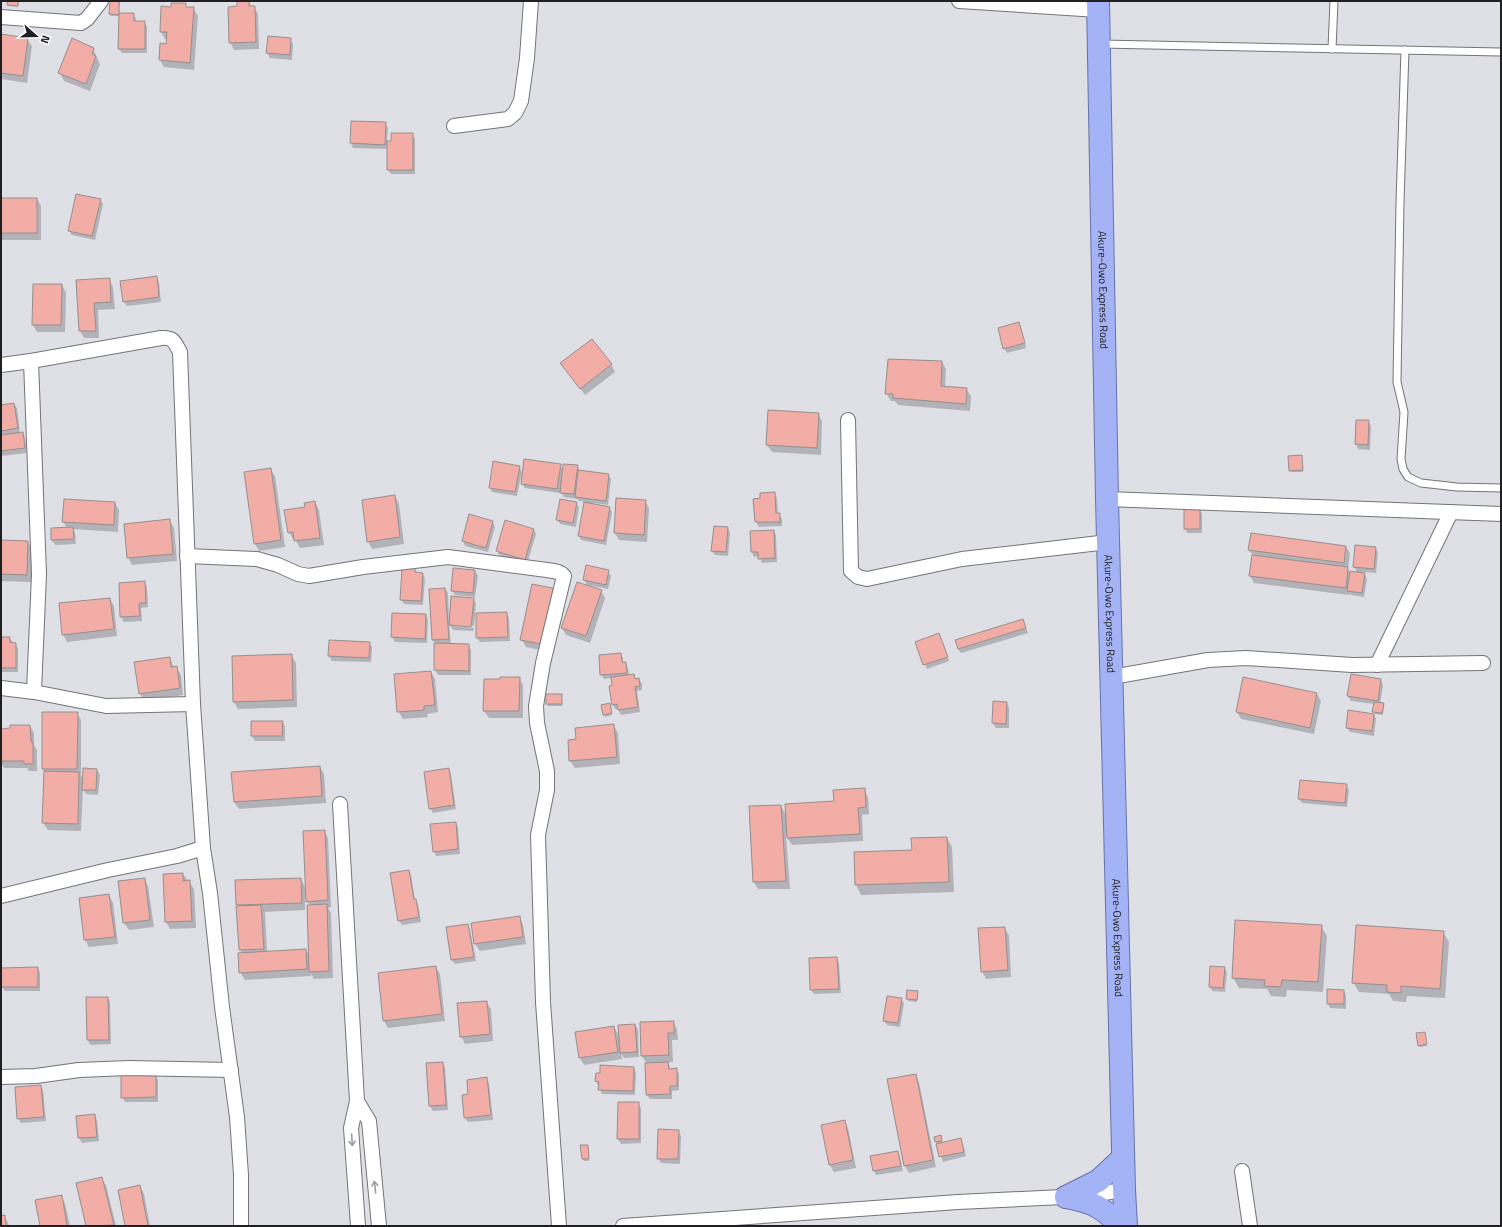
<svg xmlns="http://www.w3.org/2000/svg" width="1502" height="1227" font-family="'Titillium Web',sans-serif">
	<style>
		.shadow { fill: #0003; fill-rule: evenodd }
		.building { fill: #f2aea6; stroke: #968f8e }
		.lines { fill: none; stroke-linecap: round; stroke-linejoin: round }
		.service-casing { stroke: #737379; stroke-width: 9 }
		.minor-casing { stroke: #737379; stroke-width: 16 }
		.trunk-casing { stroke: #6773aa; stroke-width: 24 }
		.service { stroke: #fff; stroke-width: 7 }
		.minor { stroke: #fff; stroke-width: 14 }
		.trunk { stroke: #a4b3f6; stroke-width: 22 }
		.oneway { stroke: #9b9b9c }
		.labels { text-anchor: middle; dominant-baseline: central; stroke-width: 3.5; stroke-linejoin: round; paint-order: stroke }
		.street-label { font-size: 11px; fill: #202022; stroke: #fff }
	</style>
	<rect width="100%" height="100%" fill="#dfdfe6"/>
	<g class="shadow">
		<path d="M9 1H19L18 7 9 6Z"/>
		<path d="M111 1H120L119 14H133L136 19V22H144L147 27V53H122L119 49 120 16H111L110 14Z"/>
		<path d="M249 2 252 7H254L258 14 259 49 234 50 230 42 238 7Z"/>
		<path d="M185 4 187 8H193L198 16 194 70 164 67 160 60 167 45V39H165L161 32 172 8Z"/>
		<path d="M268 37 290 39 293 44 292 60 270 58 267 53Z"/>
		<path d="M27 39 32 46 27 83 2 79 1 45Z"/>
		<path d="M93 49 100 64 90 91 64 81 60 73Z"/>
		<path d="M385 123 388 128 387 142 412 134 415 139V174H391L388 170V149L353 148 351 143Z"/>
		<path d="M1 199H37L41 206V240H1Z"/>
		<path d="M100 200 103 204 95 240 72 235 69 231Z"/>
		<path d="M156 277 159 282 161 302 127 306 124 302Z"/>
		<path d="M109 279 113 287 115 309 98 310 99 338H84L80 331 77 281Z"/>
		<path d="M62 285 66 293 65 332H37L33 325Z"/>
		<path d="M1019 323 1021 328 1026 348 1007 353 1004 348Z"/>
		<path d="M942 362 946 369 945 387 966 389 971 396 970 411 898 405 895 401H891L886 393Z"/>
		<path d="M562 364H611L615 372 585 395Z"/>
		<path d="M14 404 17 408 20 433H23L25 438 27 453 1 456V406Z"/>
		<path d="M818 414 822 421 821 455 772 452 767 445Z"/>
		<path d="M1357 421H1368L1371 426 1370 450 1358 449 1356 444Z"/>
		<path d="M1302 458 1303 472H1292L1290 471Z"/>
		<path d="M560 465 563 471 577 466 580 470 608 475 611 479 608 505 594 503V505L609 508 612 512 606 545 581 540 579 536 585 502 579 501 577 499 564 497 560 491V493L525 488 522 484Z"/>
		<path d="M519 466 522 472 517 496 492 492 490 488Z"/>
		<path d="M270 469 275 476 285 547 259 551 255 544Z"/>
		<path d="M774 493 777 498 778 514H779L782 519V526L759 527 756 522Z"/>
		<path d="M395 496 399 504 404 544 372 549 368 541Z"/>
		<path d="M617 499 645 501 649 508 647 542 619 540 615 533Z"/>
		<path d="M315 502 319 510 324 545 300 548 295 539H293L289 532 306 508Z"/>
		<path d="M115 503 119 510 118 532 73 529 75 532 76 544 55 545 52 540V529L67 528 63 522Z"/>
		<path d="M576 503 579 507 576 527 560 524 557 519Z"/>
		<path d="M1200 510 1202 514V533H1187L1185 528Z"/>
		<path d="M169 520 174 528 177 561 132 565 128 557Z"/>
		<path d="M493 522 495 527 488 552 465 546 463 541Z"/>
		<path d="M728 528 730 533 728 556 715 555 712 551Z"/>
		<path d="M534 530 536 534 527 564 499 555 497 551Z"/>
		<path d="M773 531 776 535 777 562 762 563 759 556 754 557 752 552 751 532Z"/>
		<path d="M1 541 28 542 32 549 31 582 1 581Z"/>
		<path d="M1346 546 1350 554 1348 569 1350 572 1358 573 1354 567 1375 548 1378 552 1376 573 1364 572 1367 579 1364 597 1351 595 1350 593 1349 595 1254 583 1250 576 1253 556 1249 550Z"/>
		<path d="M415 569 417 573 422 574 425 578 423 605 404 604 401 599Z"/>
		<path d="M475 571 478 576 475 597 455 595 452 590Z"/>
		<path d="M608 571 611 576 608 589 587 585 584 580Z"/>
		<path d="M144 582 147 587 148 607 141 608 142 621 124 622 121 617 120 584Z"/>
		<path d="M532 585 550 652 526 647 522 640Z"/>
		<path d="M445 589 448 593 449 621 473 599 476 603 474 626 452 624V626L474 628 473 631 453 630 449 624 451 645H469L471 650V675H438L435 670V643L433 640Z"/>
		<path d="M601 591 605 598 590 643 566 635 562 628Z"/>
		<path d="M110 599 114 606 117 636 67 642 63 634Z"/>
		<path d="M506 613 509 618 510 641 480 642 477 638Z"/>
		<path d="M393 614 426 615 428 620 427 643 395 642 392 637Z"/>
		<path d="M1023 620 1028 633 961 653 958 649Z"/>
		<path d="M938 634 949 661 927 669 916 642Z"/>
		<path d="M1 638H9L18 648V672H1Z"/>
		<path d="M369 643 372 647 371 662 332 661 329 656Z"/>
		<path d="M620 654 623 658V663H625L628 668 629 676 634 675 636 680 639 679 642 684V690L637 691 640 712 621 715 618 709H615L613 705 612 678 604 679 601 674Z"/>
		<path d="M291 655 296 663 297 707 238 709 234 702Z"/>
		<path d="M170 658 174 668 176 667 181 675 183 695 144 701 140 693Z"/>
		<path d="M431 672 435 679 438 712 427 714 428 717 403 719 398 711Z"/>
		<path d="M1352 676 1381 680 1383 685 1380 704 1384 706 1383 715 1375 714 1373 712 1375 704 1351 701 1348 696Z"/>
		<path d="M519 678 523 685V718H489L484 711Z"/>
		<path d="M1317 694 1321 701 1314 734 1241 719 1237 712Z"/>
		<path d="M561 695 562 706H548L547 704Z"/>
		<path d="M994 702 1006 703 1009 707V728H996L993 723Z"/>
		<path d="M610 705 612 715 605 717 604 715Z"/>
		<path d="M77 713 81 720V776L84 781 97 770 100 775 98 795 86 794 83 789 81 831 48 830 43 823 45 773 43 769Z"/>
		<path d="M1374 714 1376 719 1374 736 1350 732 1347 728Z"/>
		<path d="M252 722H282L285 727V741H255L252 736Z"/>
		<path d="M613 725 618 733 620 764 575 768 570 761 577 740Z"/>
		<path d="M30 726 34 733V745L37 750V771H29L27 768H4L1 763V730Z"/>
		<path d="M320 767 324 774 326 803 239 809 234 802Z"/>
		<path d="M449 769 451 774 456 809 433 813 430 808Z"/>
		<path d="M1346 785 1349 790 1347 807 1302 803 1299 799Z"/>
		<path d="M864 790 868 797 869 814 862 815 863 841 792 845 786 836 790 889H758L754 882 750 807 781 806 786 815 835 802Z"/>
		<path d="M455 823 458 827 460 854 436 856 434 851Z"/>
		<path d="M324 831 328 838 331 907 328 908 331 913 333 978 314 979 310 972 311 976 245 980 240 972 242 953 240 950 236 880 301 879 306 889ZM305 898 310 906V957L306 950 267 952 265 912 305 910Z"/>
		<path d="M947 838 952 847 954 892 861 895 856 885 855 853 913 851Z"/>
		<path d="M409 871 411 875 415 900 418 904 421 922 402 925 399 920Z"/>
		<path d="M183 874 194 889 196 928 170 929 166 922Z"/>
		<path d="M144 879 148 886 154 927 129 930 124 923 119 882Z"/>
		<path d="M109 895 113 903 118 944 89 947 85 940 80 899Z"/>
		<path d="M519 917 523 925 526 944 480 951 475 944 473 924Z"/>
		<path d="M468 925 470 929 476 961 455 964 452 960Z"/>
		<path d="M1321 926 1327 936 1323 992 1287 990 1286 997 1271 996 1267 989 1239 988 1233 978Z"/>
		<path d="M1004 928 1009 935 1011 977 986 979 982 971Z"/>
		<path d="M1443 932 1449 942 1445 998 1407 996 1406 1002 1393 1001 1389 994 1359 992 1353 982Z"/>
		<path d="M837 958 839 963 841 993 814 994 811 990Z"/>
		<path d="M436 967 440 974 445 1021 388 1028 384 1021Z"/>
		<path d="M38 968 40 973V991H5L2 987Z"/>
		<path d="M1224 968 1227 972 1225 992 1212 991 1210 986Z"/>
		<path d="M1344 991 1346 995V1009L1330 1008 1328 1004Z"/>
		<path d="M917 992 918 994 917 1002 908 1001 907 999Z"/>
		<path d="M87 998H108L110 1002 111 1044 90 1045 88 1040Z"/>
		<path d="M901 999 904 1003 900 1027 887 1025 884 1021Z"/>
		<path d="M486 1002 491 1009 493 1041 465 1044 461 1036Z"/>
		<path d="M673 1022 677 1029 678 1040H672L673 1062H668L671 1070 676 1069 679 1074V1090L672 1091V1099H650L647 1095V1064L642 1056Z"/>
		<path d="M635 1025 638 1029 639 1057 624 1058 621 1053 622 1059 584 1065 580 1058 614 1027 618 1034 619 1040H620Z"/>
		<path d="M1424 1034 1427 1046 1420 1047 1419 1045Z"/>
		<path d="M442 1063 445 1067 448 1110 433 1111 430 1106 427 1064Z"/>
		<path d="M634 1068 636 1073 635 1095 602 1094 596 1081Z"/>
		<path d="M155 1075 158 1080V1102H125L122 1097Z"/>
		<path d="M915 1075 919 1082 936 1167 909 1173 905 1166Z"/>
		<path d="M486 1079 489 1083 493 1120 468 1122 465 1118 469 1095Z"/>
		<path d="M40 1086 43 1090 46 1121 21 1123 18 1118Z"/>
		<path d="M638 1103 641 1108V1143L621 1144 618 1139Z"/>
		<path d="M94 1115 97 1120 99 1141 82 1143 79 1138 77 1117Z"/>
		<path d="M844 1121 848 1128 856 1168 834 1172 830 1165 822 1125Z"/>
		<path d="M678 1131 681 1136 680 1164 661 1163 658 1158Z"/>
		<path d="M941 1136 943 1144 961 1140 963 1144 966 1156 943 1162 936 1142Z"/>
		<path d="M582 1146 588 1148 589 1161H584L583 1159Z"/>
		<path d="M898 1152 900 1157 903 1171 876 1175 874 1171Z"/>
		<path d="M101 1178 106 1185 116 1226H87L77 1184Z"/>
		<path d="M140 1186 144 1194 150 1226H126Z"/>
		<path d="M61 1196 65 1204 70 1226H41Z"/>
		<path d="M4 1216 8 1223 9 1226H1V1217Z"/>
	</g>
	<g class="building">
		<path d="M8 1H18V6L7 5Z"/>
		<path d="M110 1H119V15L109 14Z"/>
		<path d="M237 1H249V6H255L256 42 229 43 228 7 237 6Z"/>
		<path d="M171 3H186V7H194L190 63 159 60 160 43 166 44 167 32H160L161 6 171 7Z"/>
		<path d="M119 13H134V21H145V49H118Z"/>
		<path d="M1 34 28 38 23 76 1 73Z"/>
		<path d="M268 36 291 38 290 55 266 53Z"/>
		<path d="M72 38 94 48 92 54 96 56 86 84 58 73Z"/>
		<path d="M351 121 386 122 385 145 350 143Z"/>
		<path d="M391 133H413V170H387V141H391Z"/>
		<path d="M76 194 101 199 92 236 68 231Z"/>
		<rect x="1" y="198" width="36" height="35"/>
		<path d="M157 276 159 297 123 302 120 281Z"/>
		<path d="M110 278 111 302 94 303 96 331H79L76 280Z"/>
		<path d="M33 284H62L61 325H32Z"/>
		<path d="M1019 322 1025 343 1003 349 998 328Z"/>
		<path d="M592 339 612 364 580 389 560 363Z"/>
		<path d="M888 359 942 361 941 386 967 388 966 404 893 398V394H885Z"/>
		<path d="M14 403 18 428 1 431V405Z"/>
		<path d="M768 410 819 413 817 448 766 445Z"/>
		<path d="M1356 420H1369L1368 445 1355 444Z"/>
		<path d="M23 432 25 448 1 451V435Z"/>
		<path d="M1302 455 1303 470 1289 471 1288 456Z"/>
		<path d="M524 459 561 464 557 489 521 484Z"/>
		<path d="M493 461 520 466 515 492 489 488Z"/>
		<path d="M563 464 578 465 574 494 560 493Z"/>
		<path d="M271 468 281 540 254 544 244 472Z"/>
		<path d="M578 470 609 474 606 501 575 497Z"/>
		<path d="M775 492 776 513H780V522H755L753 499 760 498V493Z"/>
		<path d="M395 495 400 537 367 542 362 500Z"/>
		<path d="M616 498 646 500 644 535 614 533Z"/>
		<path d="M64 499 115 502 114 525 62 522Z"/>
		<path d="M560 499 577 502 573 523 556 520Z"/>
		<path d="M315 501 320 538 294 541 293 532 288 533 284 510 305 507 304 503Z"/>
		<path d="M584 502 610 507 604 541 578 536Z"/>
		<rect x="1184" y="509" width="16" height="20"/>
		<path d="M469 514 493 521 486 548 462 541Z"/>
		<path d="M170 519 173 554 127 558 124 524Z"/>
		<path d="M505 520 534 529 525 560 496 551Z"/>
		<path d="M714 526 728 527 726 552 711 551Z"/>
		<path d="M73 527 74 539 51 540V528Z"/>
		<path d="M774 530 775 558 758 559V552H751L750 531Z"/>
		<path d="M1251 533 1346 546 1344 563 1248 550Z"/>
		<path d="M1 540 28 541 27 575 1 574Z"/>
		<path d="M1355 545 1376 547 1374 569 1353 567Z"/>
		<path d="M1252 555 1348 567 1346 588 1249 576Z"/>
		<path d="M586 565 609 570 606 585 583 580Z"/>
		<path d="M402 568H415V572L423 573 421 601 400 600Z"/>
		<path d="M453 568 475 570 473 593 451 591Z"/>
		<path d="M1350 571 1365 573 1362 593 1347 591Z"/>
		<path d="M145 581 146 603H139L140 616 120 617 119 583Z"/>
		<path d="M577 582 602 590 586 636 561 628Z"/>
		<path d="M532 584 557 589 546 645 520 640Z"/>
		<path d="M445 588 449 639 432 640 429 589Z"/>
		<path d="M451 596 474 598 471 627 449 625Z"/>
		<path d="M110 598 114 629 62 635 59 603Z"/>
		<path d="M507 612 508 637 476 638V613Z"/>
		<path d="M392 613 426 614 425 639 391 637Z"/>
		<path d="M1023 619 1026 628 958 649 955 640Z"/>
		<path d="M939 633 948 657 923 665 915 642Z"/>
		<path d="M1 637H10V642L16 643V668H1Z"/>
		<path d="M329 640 370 642 369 658 328 656Z"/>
		<path d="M434 643 469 644V671L434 670Z"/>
		<path d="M621 653 622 662H626L627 673 600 675 599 655Z"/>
		<path d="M292 654 293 700 233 702 232 656Z"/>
		<path d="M170 657 171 667 177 666 180 688 139 694 134 662Z"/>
		<path d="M431 671 435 705 424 706V710L397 712 394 674Z"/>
		<path d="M634 674 635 679 639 678 640 686 635 687 638 707 618 710 617 704 612 705 609 686 612 685 611 677Z"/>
		<path d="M1351 674 1381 679 1378 701 1347 696Z"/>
		<path d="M500 677H520L519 711H483L484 679H500Z"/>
		<path d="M1243 677 1317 693 1310 728 1236 712Z"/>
		<rect x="546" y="694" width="16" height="10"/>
		<path d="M993 701 1007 702 1006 724 992 723Z"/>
		<path d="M1374 702 1384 703 1382 713 1372 712Z"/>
		<path d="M610 703 612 713 603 715 601 705Z"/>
		<path d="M1348 710 1374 714 1372 731 1346 728Z"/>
		<path d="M42 712H78L77 769H42Z"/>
		<path d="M251 721H283L282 736H251Z"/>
		<path d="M614 724 617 757 569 761 568 740 576 739 575 728Z"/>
		<path d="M10 725H30L31 742H33V764H24V761H1V729L10 728Z"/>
		<path d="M320 766 322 796 234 802 231 772Z"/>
		<path d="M83 768 97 769 96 790H82Z"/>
		<path d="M449 768 454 805 429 809 424 772Z"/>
		<path d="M44 771 79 772 78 824 42 823Z"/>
		<path d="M1300 780 1347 784 1345 803 1298 799Z"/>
		<path d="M865 788 866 807 858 808 860 834 787 838 785 804 834 801 833 790Z"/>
		<path d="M781 805 786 881 753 882 749 806Z"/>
		<path d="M456 822 458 849 433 852 430 824Z"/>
		<path d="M325 830 328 900 306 902 303 831Z"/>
		<path d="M947 837 949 882 855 885 854 852 912 850 911 838Z"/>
		<path d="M409 870 414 899H416L419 917 398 921 390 873Z"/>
		<path d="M183 873V881L190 880 192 921 165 922 163 874Z"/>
		<path d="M145 878 150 920 123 923 118 881Z"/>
		<path d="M301 878 302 903 236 905 235 880Z"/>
		<path d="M109 894 115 937 84 940 79 898Z"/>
		<path d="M327 904 329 971 309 972 307 905Z"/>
		<path d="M261 905 264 949 239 950 236 906Z"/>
		<path d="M520 916 523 937 474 944 471 923Z"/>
		<path d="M1235 920 1322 925 1318 982 1282 980 1281 987 1264 986 1265 980 1232 978Z"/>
		<path d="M468 924 474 957 451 960 446 927Z"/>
		<path d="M1356 925 1444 931 1440 989 1401 986V993L1387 992V985L1352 983Z"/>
		<path d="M1005 927 1008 970 981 972 978 928Z"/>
		<path d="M306 949 307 969 239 973 238 953Z"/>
		<path d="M837 957 839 989 810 990 809 958Z"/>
		<path d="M436 966 442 1014 383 1021 378 973Z"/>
		<path d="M1210 966 1225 967 1223 988 1209 987Z"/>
		<path d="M38 967V987H1V968Z"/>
		<path d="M1327 989 1344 990V1004H1327Z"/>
		<path d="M907 990 918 991 917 1000 906 999Z"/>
		<path d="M887 996 902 998 898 1023 883 1021Z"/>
		<path d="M86 997H108L109 1040H87Z"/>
		<path d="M487 1001 490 1034 460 1037 457 1003Z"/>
		<path d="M674 1021V1033H668L669 1055 641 1056 640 1022Z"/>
		<path d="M635 1024 637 1052 620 1053 618 1025Z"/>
		<path d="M614 1026 618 1052 579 1058 575 1032Z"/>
		<path d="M1425 1032 1427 1044 1418 1046 1416 1033Z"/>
		<path d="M443 1062 446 1105 429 1106 426 1063Z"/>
		<path d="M668 1062 669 1069 677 1068V1086H670V1094L646 1095 645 1063Z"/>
		<path d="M600 1065 634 1067 633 1091 598 1090 599 1082 595 1081 596 1073H600Z"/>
		<path d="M156 1074V1097L121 1098V1075Z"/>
		<path d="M916 1074 933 1160 904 1166 887 1079Z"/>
		<path d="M487 1077 491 1115 464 1118 462 1095 468 1094 467 1080Z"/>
		<path d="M41 1085 44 1117 17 1119 15 1087Z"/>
		<path d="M618 1102H639V1139H617Z"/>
		<path d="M95 1114 97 1137 78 1138 76 1116Z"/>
		<path d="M845 1120 853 1160 829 1165 821 1125Z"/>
		<path d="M658 1129 679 1130 678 1159H657Z"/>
		<path d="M941 1135 942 1141 935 1142 934 1137Z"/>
		<path d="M961 1138 964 1152 939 1157 936 1144Z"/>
		<path d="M580 1145H588L589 1159H582Z"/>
		<path d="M898 1151 901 1166 873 1171 870 1156Z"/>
		<path d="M102 1177 114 1225 86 1226 76 1183Z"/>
		<path d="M140 1185 148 1226H125L118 1190Z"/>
		<path d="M62 1195 67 1226H40L35 1200Z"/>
		<path d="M5 1215 6 1226H1V1216Z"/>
	</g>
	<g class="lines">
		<g class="service-casing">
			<g id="service">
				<path d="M1101 44 1501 52"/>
				<path d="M1332 49 1334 1"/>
				<path d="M1405 50 1400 202 1397 382 1404 412 1401 459 1403 469 1408 477 1421 483 1457 487 1501 488"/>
			</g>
		</g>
		<g class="minor-casing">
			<g id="minor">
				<path d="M959 1 1098 10"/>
				<path d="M1 17 81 23 87 19 101 1"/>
				<path d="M454 126 508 119 515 113 521 101 527 58 531 1"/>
				<path d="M31 361 39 574 34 692 106 706 193 704"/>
				<path d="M1 365 31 361 161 338C173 337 174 341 180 352L193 704 203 848 210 893 222 1007 237 1117 241 1175V1226"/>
				<path d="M848 420 851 571 858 577 867 579 962 559 1108 542"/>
				<path d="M1107 499 1501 514"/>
				<path d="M187 556 257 559 278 565 298 574 309 576 363 567 448 557 547 570C553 571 560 571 564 576L543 663 536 706 537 723 547 771V790L538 835 543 1002 559 1226"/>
				<path d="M1377 665 1451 512"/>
				<path d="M1112 677 1208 660 1246 658 1352 665 1483 663"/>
				<path d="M1 688 34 692"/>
				<path d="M340 804 357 1101 351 1128 358 1226"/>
				<path d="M1 896 108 870 177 856 203 848"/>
				<path d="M1 1077 36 1076 79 1070 129 1068 231 1070"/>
				<path d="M357 1101 369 1121 379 1226"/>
				<path d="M1242 1171 1250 1226"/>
				<path d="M623 1226 958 1202 1083 1196 1124 1190"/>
			</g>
		</g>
		<g class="trunk-casing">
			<g id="trunk">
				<path id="s1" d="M1098 1 1107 499 1124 1190 1126 1226"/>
				<path d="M1066 1197 1098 1181 1123 1158"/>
				<path d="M1066 1197C1093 1202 1102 1207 1121 1226"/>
			</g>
		</g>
		<use href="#service" class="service"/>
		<use href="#minor" class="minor"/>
		<use href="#trunk" class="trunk"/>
	</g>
	<defs><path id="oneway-shaft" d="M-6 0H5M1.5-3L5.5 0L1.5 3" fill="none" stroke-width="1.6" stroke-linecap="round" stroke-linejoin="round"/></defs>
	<g class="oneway">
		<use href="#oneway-shaft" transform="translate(352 1140) rotate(86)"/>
		<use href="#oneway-shaft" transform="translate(375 1187) rotate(-96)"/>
	</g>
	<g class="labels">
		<g class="street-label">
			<text stroke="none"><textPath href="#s1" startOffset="289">Akure-Owo Express Road</textPath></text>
			<text stroke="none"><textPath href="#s1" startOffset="613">Akure-Owo Express Road</textPath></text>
			<text stroke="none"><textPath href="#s1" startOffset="937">Akure-Owo Express Road</textPath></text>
		</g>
	</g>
	<rect width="1502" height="1227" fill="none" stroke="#202022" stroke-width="4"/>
	<g transform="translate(36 36) rotate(110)" stroke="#ffffff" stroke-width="3" paint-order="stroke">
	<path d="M0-3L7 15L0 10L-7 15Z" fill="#202022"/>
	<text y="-6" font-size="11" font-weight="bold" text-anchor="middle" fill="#202022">N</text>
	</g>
</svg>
